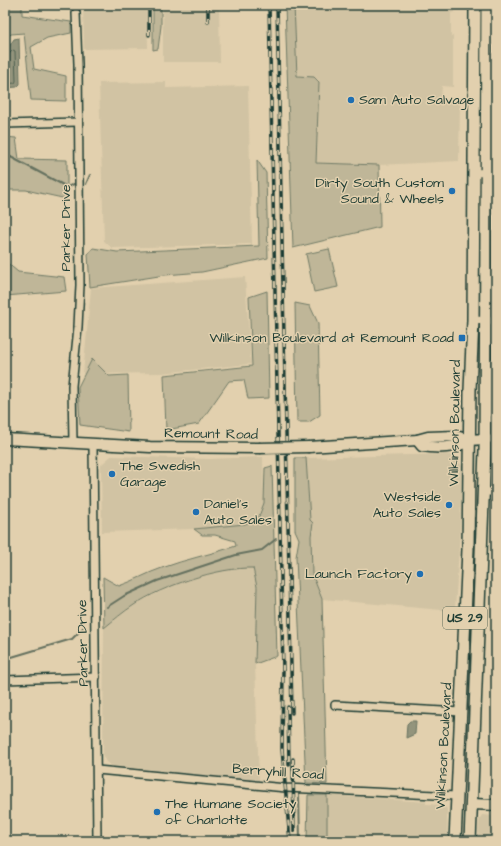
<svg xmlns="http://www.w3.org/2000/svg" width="501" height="846" font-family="'Architects Daughter',sans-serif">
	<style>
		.built { fill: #d1c3a3 }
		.green { fill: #bfb698; stroke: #6f7a66 }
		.water { fill: #93947b; stroke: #65715f }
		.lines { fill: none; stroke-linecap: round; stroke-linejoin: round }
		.shore { stroke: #4d6050; stroke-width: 1 }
		.stream { stroke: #65715f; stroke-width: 2 }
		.street-casing { stroke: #1f3d34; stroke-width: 10 }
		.secondary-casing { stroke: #1f3d34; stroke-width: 13 }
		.primary-casing { stroke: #1f3d34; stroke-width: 14 }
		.street { stroke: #e2d0ae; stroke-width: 7 }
		.secondary { stroke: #e2d0ae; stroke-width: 10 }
		.primary { stroke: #e2d0ae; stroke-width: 11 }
		.rail-casing { stroke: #1f3d34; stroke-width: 3.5 }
		.rail { stroke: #e2d0ae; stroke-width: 2; stroke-dasharray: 6; stroke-linecap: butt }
		.secondary-bridge-casing { stroke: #1f3d34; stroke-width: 13; stroke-linecap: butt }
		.secondary-bridge { stroke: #e2d0ae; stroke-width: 10 }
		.poi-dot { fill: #1f6fb2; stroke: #e2d0ae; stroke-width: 1.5 }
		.labels { text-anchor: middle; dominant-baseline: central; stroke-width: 3; stroke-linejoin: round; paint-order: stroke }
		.shield { fill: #e2d0ae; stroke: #5a6959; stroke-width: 1 }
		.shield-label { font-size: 13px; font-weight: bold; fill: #1f3d34 }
		.poi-label { font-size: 14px; fill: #1f3d34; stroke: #e2d0ae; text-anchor: start }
		.street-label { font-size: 14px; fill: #1f3d34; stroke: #e2d0ae }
	</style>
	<rect width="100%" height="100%" fill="#e2d0ae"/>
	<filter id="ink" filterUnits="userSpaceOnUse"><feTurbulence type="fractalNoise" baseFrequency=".025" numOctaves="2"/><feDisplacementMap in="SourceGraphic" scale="8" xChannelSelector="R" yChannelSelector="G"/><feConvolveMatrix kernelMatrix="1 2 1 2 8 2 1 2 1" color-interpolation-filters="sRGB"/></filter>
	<g filter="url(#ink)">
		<g class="built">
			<path d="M83 5H147L148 48 84 49Z"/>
			<path d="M163 5H219L220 62H163Z"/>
			<path d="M294 5H455V12L451 13V36H453V87L442 86 441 100 460 102 459 161 379 165 316 163 319 80 314 77 297 76Z"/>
			<path d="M166 82V88L248 86 252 244 112 248 104 241 99 83Z"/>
			<path d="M245 277 251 364 162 373 83 374 91 288Z"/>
			<path d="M445 454 455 456 462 466 460 532 455 609 452 611 322 599 312 574 311 536 313 523 310 520 306 458Z"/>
			<path d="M111 456 209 459 263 457 264 503 258 519 245 524 194 529 102 532 101 465Z"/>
			<path d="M236 567 254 568 257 587 255 664 259 781 113 767 106 762 103 756 104 628 135 604 178 583Z"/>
			<path d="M327 795 426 802V804L442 805 447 809V841H327Z"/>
			<path d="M482 815 496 816V841H478L479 820Z"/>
		</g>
		<g class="green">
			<path d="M5 5H22V15L71 22V33L47 38 31 47 34 69 66 76V101L31 100 24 33 11 34 5 39Z"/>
			<path d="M153 5H161V26L158 49 153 50Z"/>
			<path d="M285 5H294L297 76 314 77 319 82 316 163 379 165 380 227 293 248Z"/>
			<path d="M5 137 16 138 19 159 67 160V199L26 190H5Z"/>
			<path d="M257 160 266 173 268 258 202 272 165 275 90 287 88 254 93 248 117 252 259 246Z"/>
			<path d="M329 249 338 287 314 292 306 254Z"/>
			<path d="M5 261 18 272 64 277 66 291 5 296Z"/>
			<path d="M267 291 269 398 248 399 244 380 229 381 199 424 166 430 164 375 252 366 249 297Z"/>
			<path d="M295 303 310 306 318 323 320 415 309 422H297Z"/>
			<path d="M92 359 109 376 128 375 129 432 80 425 78 387Z"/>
			<path d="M295 458H306L310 520 313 523 311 536 312 574 322 599 327 784 306 783 296 557 299 539 295 530Z"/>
			<path d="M272 466 277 656 255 664 257 587 253 568C219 567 162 586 134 605 123 612 114 620 104 628L103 577 119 586C134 581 147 573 162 568 186 559 212 554 236 546L235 541 215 535H202L194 529 245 524 258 519 264 503 265 468Z"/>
			<path d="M308 795H327V841H307Z"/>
		</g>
		<g class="water">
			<path d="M19 38 20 84 17 87 5 88V53L14 39Z"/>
			<path d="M410 721H416L415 734 406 738 407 724Z"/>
		</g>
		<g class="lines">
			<path class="shore" d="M5 55 9 54 13 50 15 51 16 81 15 83 5 84"/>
			<g class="stream">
				<path d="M5 154 67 187 74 184"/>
				<path d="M86 184 90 175"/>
				<path d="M107 607 124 596 157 581 236 555 262 550 276 539"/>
				<path d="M5 659 72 639 84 627"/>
				<path d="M299 793 300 841"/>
			</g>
			<g class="street-casing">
				<g id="street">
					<path d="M5 124 78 122"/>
					<path d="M474 173 496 172"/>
					<path d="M473 320 496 321"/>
					<path d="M485 439H496"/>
					<path d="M73 442 72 386 78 327 80 285 78 64 76 13"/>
					<path d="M93 444 97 841"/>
					<path d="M484 491 496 493"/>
					<path d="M5 680 96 677"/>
					<path d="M335 705 461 712"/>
					<path d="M97 770 286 788 457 796"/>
				</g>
			</g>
			<g class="secondary-casing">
				<g id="secondary">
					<path d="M5 439 150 447 259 448"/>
					<path d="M417 440 422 446C434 448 459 449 469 440"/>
					<path d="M309 447 417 440 428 437 456 436 469 440 485 439"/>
					<path d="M472 804 496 805"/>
				</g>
			</g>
			<g class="primary-casing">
				<g id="primary">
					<path d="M455 841 468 549 470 390 473 320 475 5"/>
					<path d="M470 841 485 450 487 5"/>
				</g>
			</g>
			<use href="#street" class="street"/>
			<use href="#secondary" class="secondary"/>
			<use href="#primary" class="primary"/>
			<g class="rail-casing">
				<g id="rail">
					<path d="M149 5V35"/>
					<path d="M208 5V22"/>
					<path d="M269 5 283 671 282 749 290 841"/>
					<path d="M277 5 292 713"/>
					<path d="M288 707 289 765"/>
					<path d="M293 759 294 831"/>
				</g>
			</g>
			<use href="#rail" class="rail"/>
			<g class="secondary-bridge-casing">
				<path id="secondary-bridge" d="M259 448 309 447"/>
			</g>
			<use href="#secondary-bridge" class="secondary-bridge"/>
		</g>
	</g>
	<g class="poi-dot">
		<circle cx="351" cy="100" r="4"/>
		<circle cx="452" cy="191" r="4"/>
		<rect x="458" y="334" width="8" height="8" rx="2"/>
		<circle cx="112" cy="474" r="4"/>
		<circle cx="449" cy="505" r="4"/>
		<circle cx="196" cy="512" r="4"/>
		<circle cx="420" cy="574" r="4"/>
		<circle cx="157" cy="812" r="4"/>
	</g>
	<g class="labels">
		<rect class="shield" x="443" y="607" width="44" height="22" rx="3"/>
		<g class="shield-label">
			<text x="465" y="618">US 29</text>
		</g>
		<g class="poi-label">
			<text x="359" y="100">Sam Auto Salvage</text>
			<text x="444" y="183" text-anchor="end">Dirty South Custom<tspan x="444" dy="16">Sound &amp; Wheels</tspan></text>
			<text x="454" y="338" text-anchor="end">Wilkinson Boulevard at Remount Road</text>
			<text x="120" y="466">The Swedish<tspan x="120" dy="16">Garage</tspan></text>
			<text x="441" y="497" text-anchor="end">Westside<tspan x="441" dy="16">Auto Sales</tspan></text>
			<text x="204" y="504">Daniel's<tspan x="204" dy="16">Auto Sales</tspan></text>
			<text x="412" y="574" text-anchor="end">Launch Factory</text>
			<text x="165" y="804">The Humane Society<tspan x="165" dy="16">of Charlotte</tspan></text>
		</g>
		<g class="street-label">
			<text transform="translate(66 228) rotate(-90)">Parker Drive</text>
			<text transform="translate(455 423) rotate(-89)">Wilkinson Boulevard</text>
			<text transform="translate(211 434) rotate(1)">Remount Road</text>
			<text transform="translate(83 643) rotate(-91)">Parker Drive</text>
			<text transform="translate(444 746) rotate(-87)">Wilkinson Boulevard</text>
			<text transform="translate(278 772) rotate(4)">Berryhill Road</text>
		</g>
	</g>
	<rect width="501" height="846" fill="none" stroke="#e2d0ae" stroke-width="20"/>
	<rect x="10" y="10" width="481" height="826" fill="none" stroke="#1f3d34" stroke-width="1.5" filter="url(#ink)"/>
</svg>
